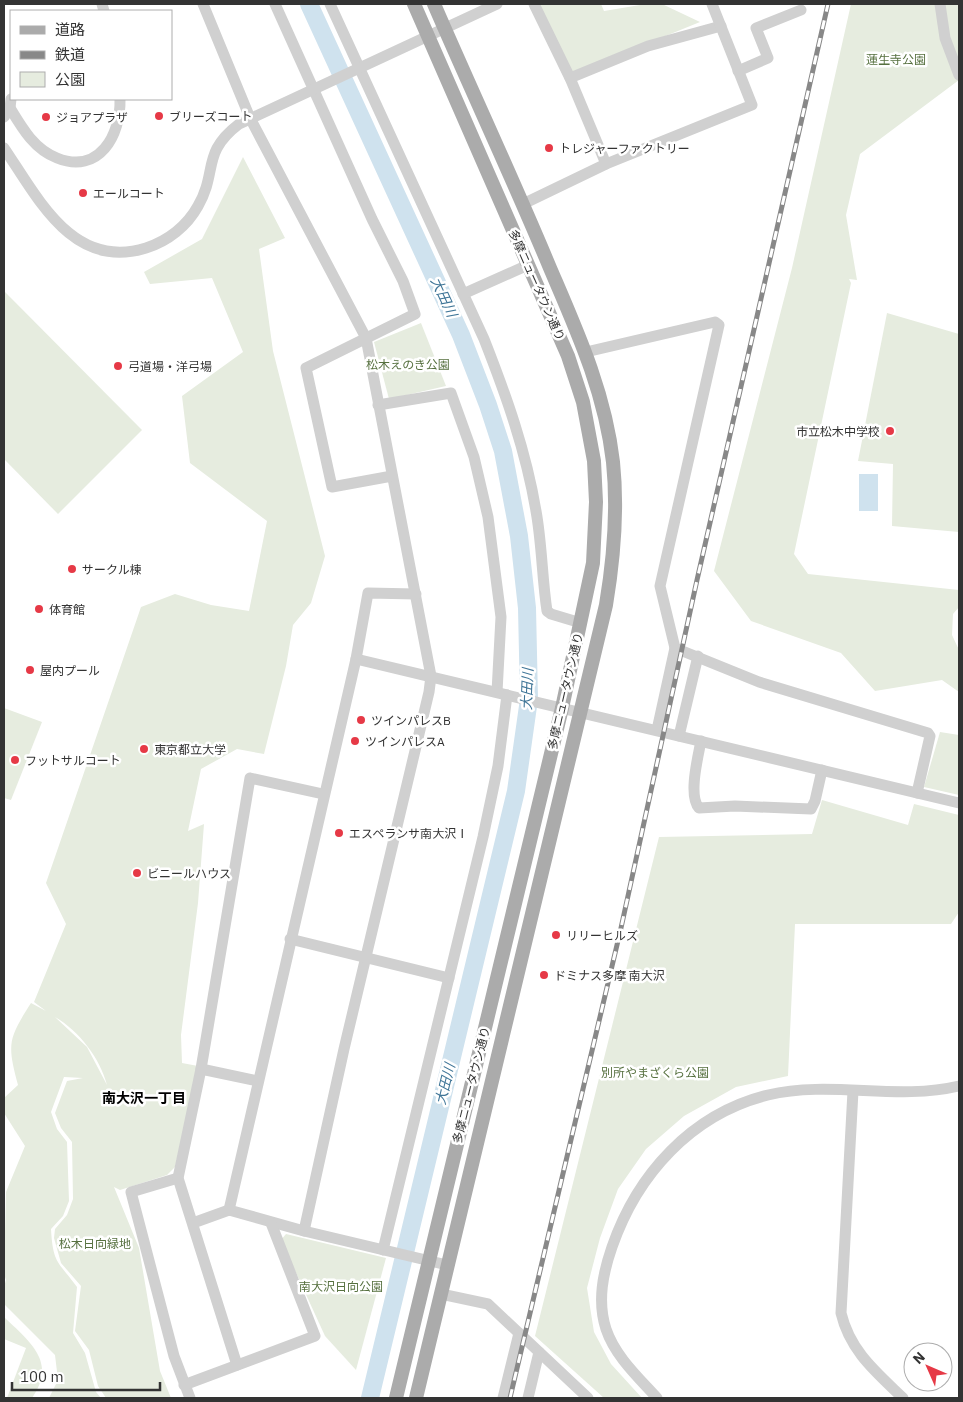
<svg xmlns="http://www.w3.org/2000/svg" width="963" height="1402" font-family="'IBM Plex Sans','Noto Sans JP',sans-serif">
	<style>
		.green { fill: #e6ecdf; fill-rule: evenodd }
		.water { fill: #cfe2ee }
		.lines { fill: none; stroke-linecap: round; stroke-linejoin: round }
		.river { stroke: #cfe2ee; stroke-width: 18 }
		.minor { stroke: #d0d0d0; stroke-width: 11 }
		.major { stroke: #ababab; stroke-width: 14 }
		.rail-casing { stroke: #888; stroke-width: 5 }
		.rail { stroke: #fff; stroke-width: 3; stroke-dasharray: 9; stroke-linecap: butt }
		.poi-dot { fill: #e63946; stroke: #fff; stroke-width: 2 }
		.labels { text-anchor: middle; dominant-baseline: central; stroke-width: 5; stroke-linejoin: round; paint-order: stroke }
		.park-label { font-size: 12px; fill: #56703f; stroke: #fff }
		.poi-label { font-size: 12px; fill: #333; stroke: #fff; text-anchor: start }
		.street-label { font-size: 12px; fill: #333; stroke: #fff }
		.water-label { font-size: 14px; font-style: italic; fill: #3f7597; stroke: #fff }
		.neighbourhood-label { font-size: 14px; font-weight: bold; fill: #000; stroke: #fff }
	</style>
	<rect width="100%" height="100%" fill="#fff"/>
	<g class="green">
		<path d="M539 4H601L604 11 646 4H662L700 22 572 74Z"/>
		<path d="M851 4H959V80L860 154 846 215 857 280 849 279 851 283 794 554 808 574 959 590V607L953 614 952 635 959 650V692L942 680 875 691 841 653 751 621 714 571 792 268Z"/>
		<path d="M243 157 285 238 259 249 273 351 325 556 311 603 293 625 286 666 264 754 237 749 201 769 188 831 204 824 198 903 181 1035 182 1063 198 1066 175 1167 167 1175 120 1190 114 1187 139 1248 160 1371 171 1398H106L98 1386 89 1350 75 1331 81 1286 61 1263 54 1238 55 1229 67 1215 73 1199 72 1142 61 1128 55 1113 67 1081 83 1078 64 1077 51 1112 57 1129 67 1142 69 1201 63 1216 51 1229C53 1264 58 1261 77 1287L73 1333 85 1353 96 1392 101 1398H49L58 1380 55 1355 4 1304V1287L6 1280 4 1274 6 1192 25 1146 4 1113V1098L18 1085C7 1044 8 1039 31 1003L46 1011 34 1002 66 924 46 883 141 607 175 594 211 605 249 611 267 521 190 463 182 396 243 352 212 278 150 284 144 272 202 239ZM55 1017C79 1031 100 1058 107 1085L87 1047Z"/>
		<path d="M4 291 142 430 58 514 4 459Z"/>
		<path d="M887 313 959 334V532L892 526 893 464 858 461Z"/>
		<path d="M421 323 446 386 389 399 374 342Z"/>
		<path d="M4 708 42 722 11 800 4 798Z"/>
		<path d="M940 732 959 735V795L924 787Z"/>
		<path d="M822 800 908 825 914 804 959 815V912L951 924H795L788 1076 736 1087 684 1116 646 1149 618 1189 600 1238 587 1288 594 1332 611 1364 642 1398H604L535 1336 659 837 812 834Z"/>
		<path d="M286 1234 386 1258 356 1370 325 1336 281 1240Z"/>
		<path d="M4 1317C29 1341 58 1362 32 1398H7L26 1348 4 1339Z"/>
	</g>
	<rect class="water" x="859" y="474" width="19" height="37"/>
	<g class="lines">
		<path class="river" d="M309 4 461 335 488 405 503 451 519 536 527 608 529 699 516 791 370 1398"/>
		<g class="minor">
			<path d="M102 4 104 11"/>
			<path d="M203 4 250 118 366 338 431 676 429 692 344 1049 304 1231"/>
			<path d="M275 4 372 219 403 281 415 314 306 368 332 487 392 476"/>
			<path d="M330 4 484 339C506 395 526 451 536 511 542 544 542 578 547 611L551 614 581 623"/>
			<path d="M534 4 570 78 606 164"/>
			<path d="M940 4 945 38 959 75"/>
			<path d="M738 71 768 58 756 28 801 10"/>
			<path d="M570 78 648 46 721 26"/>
			<path d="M10 108C22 128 34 149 57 158 99 175 121 135 120 99"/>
			<path d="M4 117 10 108 11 99"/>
			<path d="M4 148C38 198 73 271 146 248 168 241 187 226 198 206 218 171 201 153 239 124L497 4"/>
			<path d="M523 204 606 164 752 105 712 4"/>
			<path d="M463 294 528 265"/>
			<path d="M586 352 715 322 719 325 660 586 675 648 657 730"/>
			<path d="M378 405 451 393 474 457 488 517 501 617 497 692"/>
			<path d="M675 648 759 682 928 733 930 736 917 793"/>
			<path d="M356 659 959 803"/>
			<path d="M679 736 698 656"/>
			<path d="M701 741C698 757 688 796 699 808L735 806 811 809 815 801 822 770"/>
			<path d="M290 939 449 978"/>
			<path d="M201 1069 258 1081"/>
			<path d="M853 1091 841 1313C850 1351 876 1372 903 1398"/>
			<path d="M178 1178 131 1192 174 1356 190 1398"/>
			<path d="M229 1210 356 659 368 593 416 594"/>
			<path d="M193 1223 229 1210 304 1231 447 1265"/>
			<path d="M383 1250 483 837 498 766 507 695"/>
			<path d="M441 1294 488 1304 588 1398"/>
			<path d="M237 1365 178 1178 201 1069 250 778 323 794"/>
			<path d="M184 1385 315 1336 271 1223"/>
			<path d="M503 1398 519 1333"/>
			<path d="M528 1398 539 1352"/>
			<path d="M657 1398C638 1377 615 1356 606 1329 597 1301 603 1273 612 1247 637 1175 691 1114 768 1095 831 1080 896 1101 959 1086"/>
		</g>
		<g class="major">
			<path d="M396 1398 562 708 593 563 596 502 594 461 583 402 568 356 414 4"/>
			<path d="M416 1398 606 605C614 557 618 510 613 462 605 392 577 331 550 268 513 179 472 92 434 4"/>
		</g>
		<g class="rail-casing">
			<path id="rail" d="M510 1398 621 928 697 580 828 4"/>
		</g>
		<use href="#rail" class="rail"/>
	</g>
	<g class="poi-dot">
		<circle cx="159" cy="116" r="5"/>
		<circle cx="46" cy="117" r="5"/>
		<circle cx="549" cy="148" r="5"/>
		<circle cx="83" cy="193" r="5"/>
		<circle cx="118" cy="366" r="5"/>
		<circle cx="890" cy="431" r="5"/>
		<circle cx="72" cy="569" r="5"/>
		<circle cx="39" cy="609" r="5"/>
		<circle cx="30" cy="670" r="5"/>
		<circle cx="361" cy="720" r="5"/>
		<circle cx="355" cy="741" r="5"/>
		<circle cx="144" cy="749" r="5"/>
		<circle cx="15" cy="760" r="5"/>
		<circle cx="339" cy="833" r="5"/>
		<circle cx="137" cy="873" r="5"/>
		<circle cx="556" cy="935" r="5"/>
		<circle cx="544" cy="975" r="5"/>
	</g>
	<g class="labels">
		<g class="park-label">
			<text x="896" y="59">蓮生寺公園</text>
			<text x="408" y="364">松木えのき公園</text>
			<text x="655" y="1072">別所やまざくら公園</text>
			<text x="95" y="1243">松木日向緑地</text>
			<text x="341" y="1286">南大沢日向公園</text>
		</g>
		<g class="poi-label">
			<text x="169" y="116">ブリーズコート</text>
			<text x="56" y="117">ジョアプラザ</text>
			<text x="559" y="148">トレジャーファクトリー</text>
			<text x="93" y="193">エールコート</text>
			<text x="128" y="366">弓道場・洋弓場</text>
			<text x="880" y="431" text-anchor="end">市立松木中学校</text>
			<text x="82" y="569">サークル棟</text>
			<text x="49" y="609">体育館</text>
			<text x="40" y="670">屋内プール</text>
			<text x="371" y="720">ツインパレスB</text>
			<text x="365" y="741">ツインパレスA</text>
			<text x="154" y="749">東京都立大学</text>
			<text x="25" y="760">フットサルコート</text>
			<text x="349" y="833">エスペランサ南大沢Ⅰ</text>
			<text x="147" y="873">ビニールハウス</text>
			<text x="566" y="935">リリーヒルズ</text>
			<text x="554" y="975">ドミナス多摩 南大沢</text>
		</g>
		<g class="street-label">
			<text transform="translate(537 285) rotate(66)">多摩ニュータウン通り</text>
			<text transform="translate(565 691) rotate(-77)">多摩ニュータウン通り</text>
			<text transform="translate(471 1085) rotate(-76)">多摩ニュータウン通り</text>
		</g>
		<g class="water-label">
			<text transform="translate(444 297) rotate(65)">大田川</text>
			<text transform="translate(527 689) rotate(-88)">大田川</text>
			<text transform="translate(445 1084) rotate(-76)">大田川</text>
		</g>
		<g class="neighbourhood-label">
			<text x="144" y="1098">南大沢一丁目</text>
		</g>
	</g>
	<rect width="963" height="1402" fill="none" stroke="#333333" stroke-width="10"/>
	<rect x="10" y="10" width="162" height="90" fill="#ffffff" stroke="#adadad"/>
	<rect x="20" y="26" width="25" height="8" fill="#ababab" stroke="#adadad"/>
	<text x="55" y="35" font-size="15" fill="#333333">道路</text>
	<rect x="20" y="51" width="25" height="8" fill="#888888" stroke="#adadad"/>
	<text x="55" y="60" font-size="15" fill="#333333">鉄道</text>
	<rect x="20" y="72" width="25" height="15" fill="#e6ecdf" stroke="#adadad"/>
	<text x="55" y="85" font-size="15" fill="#333333">公園</text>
	<g transform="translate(928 1367) rotate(315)"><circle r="24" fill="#ffffff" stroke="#adadad"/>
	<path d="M0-4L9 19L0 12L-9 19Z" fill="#e63946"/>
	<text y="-8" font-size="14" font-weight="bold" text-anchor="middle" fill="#333333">N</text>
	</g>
	<path d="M12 1382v8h148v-8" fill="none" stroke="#333333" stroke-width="2.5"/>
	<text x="20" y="1382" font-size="15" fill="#333333" stroke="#ffffff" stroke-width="4" paint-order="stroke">100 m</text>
</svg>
